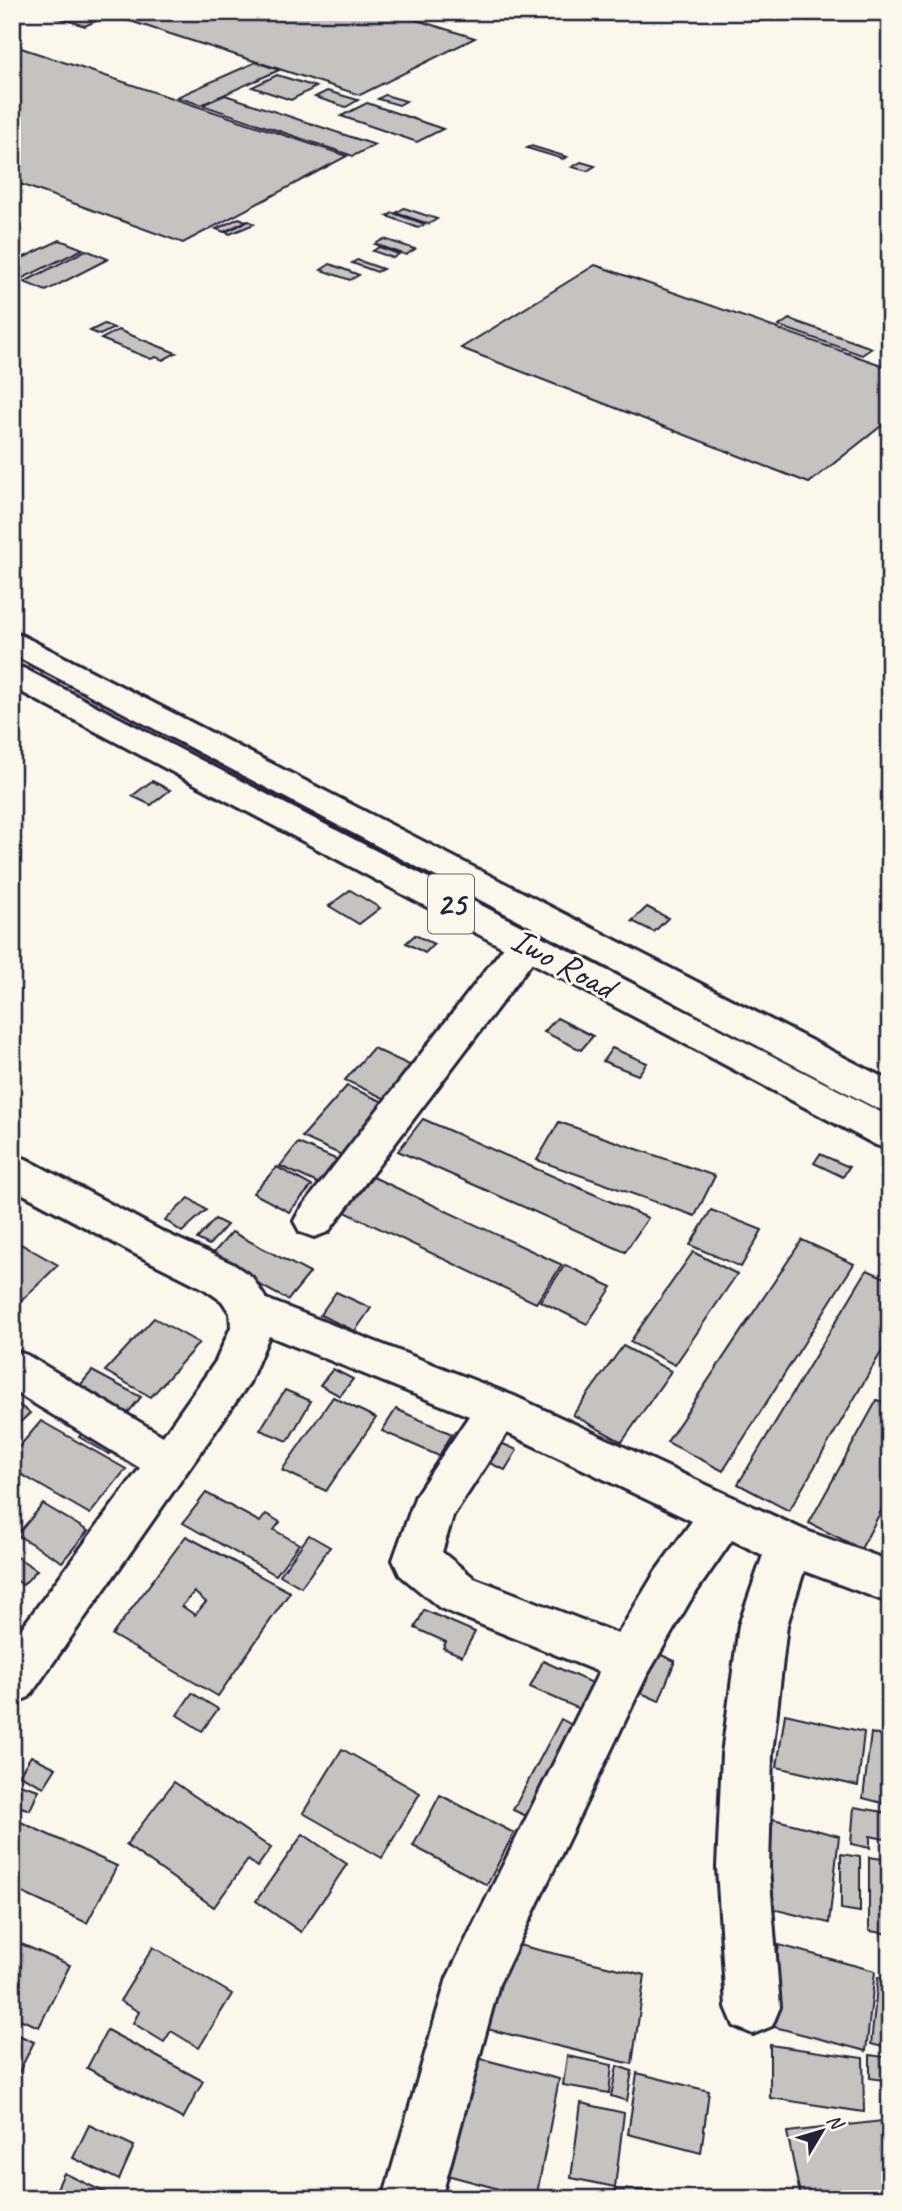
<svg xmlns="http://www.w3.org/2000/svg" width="902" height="2211" font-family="Caveat,sans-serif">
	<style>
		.building { fill: #c6c2c0; stroke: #22223b; stroke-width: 2; fill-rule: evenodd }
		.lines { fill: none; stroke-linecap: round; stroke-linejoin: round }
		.minor-casing { stroke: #22223b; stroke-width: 6 }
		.major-casing { stroke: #22223b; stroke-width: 6 }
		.minor { fill: #fbf7ec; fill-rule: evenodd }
		.major { fill: #fbf7ec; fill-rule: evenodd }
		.labels { text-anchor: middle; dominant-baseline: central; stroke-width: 6; stroke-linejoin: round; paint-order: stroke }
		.shield { fill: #fbf7ec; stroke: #636270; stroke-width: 2 }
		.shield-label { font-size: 33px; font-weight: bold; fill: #22223b }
		.street-label { font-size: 35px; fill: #22223b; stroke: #fbf7ec }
	</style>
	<rect width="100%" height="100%" fill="#fbf7ec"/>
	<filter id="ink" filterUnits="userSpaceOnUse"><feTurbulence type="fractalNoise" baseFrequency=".0143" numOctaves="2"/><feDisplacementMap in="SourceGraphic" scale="14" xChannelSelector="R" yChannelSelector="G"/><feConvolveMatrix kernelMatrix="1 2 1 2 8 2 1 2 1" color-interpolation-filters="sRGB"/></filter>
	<g filter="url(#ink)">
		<g class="building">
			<path d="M73 12H78L100 19 85 26 60 18Z"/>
			<path d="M102 12H390L475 38 360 95Z"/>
			<path d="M12 45 347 156 183 243 12 181Z"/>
			<path d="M256 62 279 70 201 105 177 97Z"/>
			<path d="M277 75 316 87 291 100 252 87Z"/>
			<path d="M327 91 358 100 346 107 315 97Z"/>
			<path d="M225 95 375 145 353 156 202 105Z"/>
			<path d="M385 95 406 101 399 105 378 99Z"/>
			<path d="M367 103 443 129 417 142 341 116Z"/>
			<path d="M531 146 567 157 563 159 527 148Z"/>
			<path d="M581 162 595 166 587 171 572 167Z"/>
			<path d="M404 208 437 219 429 224 396 213Z"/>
			<path d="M393 213 425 224 418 228 387 216Z"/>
			<path d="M239 218 246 221 224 232 216 229Z"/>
			<path d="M249 221 254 224 230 234 225 232Z"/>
			<path d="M384 239 415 249 406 255 375 244Z"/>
			<path d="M60 240 83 249 21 279 12 276V263Z"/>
			<path d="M379 247 399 254 393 258 373 251Z"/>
			<path d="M86 250 108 259 46 291 24 282Z"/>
			<path d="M357 260 383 269 377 272 352 263Z"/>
			<path d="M330 264 359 275 350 280 321 270Z"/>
			<path d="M595 265 890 368V419L809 483 461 348Z"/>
			<path d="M789 319 872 348 862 355 779 326Z"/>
			<path d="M104 324 114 328 100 335 90 331Z"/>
			<path d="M118 330 176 353 163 360 156 357 151 359 101 339Z"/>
			<path d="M152 781 170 790 151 805 132 796Z"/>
			<path d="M350 890 380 908 359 924 329 906Z"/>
			<path d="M647 907 668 918 654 932 632 921Z"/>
			<path d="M415 935 434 944 425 953 406 943Z"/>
			<path d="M557 1018 593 1036 581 1050 544 1032Z"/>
			<path d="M373 1048 418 1069 390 1101 345 1080Z"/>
			<path d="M612 1048 647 1063 638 1075 603 1061Z"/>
			<path d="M347 1086 388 1104 344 1156 302 1137Z"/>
			<path d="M423 1119 648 1218 625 1252 398 1151Z"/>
			<path d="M559 1122 715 1176 695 1216 537 1160Z"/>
			<path d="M298 1143 340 1161 322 1185 280 1166Z"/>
			<path d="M820 1154 849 1167 843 1177 814 1163Z"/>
			<path d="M277 1167 312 1186 289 1212 253 1193Z"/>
			<path d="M373 1177 562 1265 536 1303 345 1212Z"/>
			<path d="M189 1198 206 1210 182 1232 165 1220Z"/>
			<path d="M711 1210 762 1230 741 1267 690 1245Z"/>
			<path d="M215 1219 227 1225 209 1245 197 1239Z"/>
			<path d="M232 1232 310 1273 288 1300 209 1258Z"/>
			<path d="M12 1239 58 1265 12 1310Z"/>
			<path d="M802 1240 854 1264 723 1471 667 1442Z"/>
			<path d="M693 1252 737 1274 675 1365 630 1342Z"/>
			<path d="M565 1265 612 1287 587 1324 540 1301Z"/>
			<path d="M867 1270 890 1280V1337L789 1511 738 1484Z"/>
			<path d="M336 1292 371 1308 355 1331 320 1315Z"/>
			<path d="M154 1318 199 1343 151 1397 105 1371Z"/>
			<path d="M623 1346 671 1371 622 1442 573 1415Z"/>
			<path d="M333 1369 353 1379 340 1396 320 1385Z"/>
			<path d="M92 1371 141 1397 127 1414 78 1388Z"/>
			<path d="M285 1390 311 1401 288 1441 260 1430Z"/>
			<path d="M333 1397 376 1418 326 1491 282 1470Z"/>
			<path d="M12 1400 30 1413 12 1430Z"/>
			<path d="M877 1400 890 1405V1494L861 1549 809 1523Z"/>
			<path d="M396 1409 452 1434 439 1456 382 1431Z"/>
			<path d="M41 1421 126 1469 90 1514 12 1469V1455Z"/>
			<path d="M91 1423 121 1440 109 1454 79 1437Z"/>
			<path d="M489 1438 517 1450 505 1470 478 1458Z"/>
			<path d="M206 1493 260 1522 266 1514 280 1522 274 1530 299 1544 276 1575 183 1523Z"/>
			<path d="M43 1504 88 1531 62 1562 17 1535Z"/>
			<path d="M309 1535 330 1547 301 1587 280 1575Z"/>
			<path d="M186 1536 290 1592 218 1696 112 1635ZM194 1592 206 1602 195 1615 182 1606Z"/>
			<path d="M15 1556 37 1570 23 1585 12 1577V1559Z"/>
			<path d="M424 1610 475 1632 462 1656 443 1648 446 1642 415 1628Z"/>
			<path d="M657 1653 675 1661 659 1701 641 1693Z"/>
			<path d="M543 1661 605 1689 593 1715 530 1687Z"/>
			<path d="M192 1693 218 1709 202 1731 177 1715Z"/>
			<path d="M785 1714 864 1732 858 1786 777 1767Z"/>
			<path d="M561 1719 579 1729 533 1819 513 1810Z"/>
			<path d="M871 1733 890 1738V1805L863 1798Z"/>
			<path d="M342 1749 420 1793 382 1858 303 1813Z"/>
			<path d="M31 1756 56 1768 44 1787 19 1775Z"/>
			<path d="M12 1782 39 1790 30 1810 12 1804Z"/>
			<path d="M174 1782 271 1848 257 1867 248 1860 214 1907 126 1845Z"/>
			<path d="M440 1795 514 1833 487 1885 413 1846Z"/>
			<path d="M854 1807 890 1813 889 1840 870 1836V1848L851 1844Z"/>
			<path d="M12 1818 117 1866 87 1923 12 1888Z"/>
			<path d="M773 1819 839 1836 829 1923 761 1906Z"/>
			<path d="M303 1834 347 1864 301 1932 256 1901Z"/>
			<path d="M841 1854 860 1857V1912L841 1909Z"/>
			<path d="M869 1857 890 1860V1934L869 1931Z"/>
			<path d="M12 1940 70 1965 39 2027 12 2016Z"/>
			<path d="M501 1941 645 1975 632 2064 483 2028Z"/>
			<path d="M779 1945 875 1971 866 2051 767 2025Z"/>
			<path d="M153 1947 232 1994 199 2048 171 2031 164 2042 133 2023 139 2012 120 2001Z"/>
			<path d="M878 1977 890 1980V2049L871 2044Z"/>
			<path d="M107 2030 203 2081 183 2119 87 2068Z"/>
			<path d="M12 2032 34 2042 12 2086Z"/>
			<path d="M770 2045 863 2058 864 2112 770 2098Z"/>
			<path d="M870 2055 890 2058V2081L870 2078Z"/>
			<path d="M567 2056 612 2065 609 2093 563 2085Z"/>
			<path d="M474 2057 559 2079 536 2199 447 2175Z"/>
			<path d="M617 2066 632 2071 627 2101 611 2096Z"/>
			<path d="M637 2073 709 2091 701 2153 628 2134Z"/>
			<path d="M581 2103 624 2113 615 2187 571 2178Z"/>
			<path d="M882 2121 890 2153V2199H801L787 2132Z"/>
			<path d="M89 2125 134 2146 119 2180 73 2158Z"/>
			<path d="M64 2173 108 2194 106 2199H52Z"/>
			<path d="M615 2189 660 2191V2199H615Z"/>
		</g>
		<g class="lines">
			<g class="minor-casing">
				<g id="minor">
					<path d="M526 932 539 935 544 944 539 953 328 1232 314 1237 300 1232 294 1221 300 1210 513 935Z"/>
					<path d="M12 1155 26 1159 163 1232 233 1264 252 1277 266 1299 514 1396 804 1530 890 1561V1603L804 1571 787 1625 772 1754 769 1868 780 2007 772 2026 753 2034 734 2026 726 2007 717 1868 722 1754 739 1625 763 1555 732 1540 690 1601 646 1677 499 1984 441 2199H383L447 1978 599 1672 440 1608 400 1575 393 1560 416 1495 469 1416 269 1336 249 1383 29 1697 12 1704V1641L140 1468 12 1390V1350L27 1355 163 1436 216 1361 231 1327 230 1313 222 1301 203 1288 135 1254 12 1188ZM507 1433 692 1521 656 1571 618 1634 474 1578 442 1552 453 1516Z"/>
				</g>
			</g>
			<g class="major-casing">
				<g id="major">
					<path d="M12 633 23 636 890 1081V1112L876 1108 12 654Z"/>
					<path d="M12 666 23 668 890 1117V1150L876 1145 12 687Z"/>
				</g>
			</g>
			<use href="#minor" class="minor"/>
			<use href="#major" class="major"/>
		</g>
	</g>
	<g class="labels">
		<rect class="shield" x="428" y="874.5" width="46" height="59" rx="5"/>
		<g class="shield-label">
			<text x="451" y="904">25</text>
		</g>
		<g class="street-label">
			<text transform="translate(563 963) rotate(28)">Iwo Road</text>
		</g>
	</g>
	<rect width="902" height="2211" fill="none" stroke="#fbf7ec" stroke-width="42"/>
	<rect x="21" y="21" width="860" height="2169" fill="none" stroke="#22223b" stroke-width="2.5" filter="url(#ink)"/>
	<g transform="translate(822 2131) rotate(52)" stroke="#fbf7ec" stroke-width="5" paint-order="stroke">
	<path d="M0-5L12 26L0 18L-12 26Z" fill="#22223b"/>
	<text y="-10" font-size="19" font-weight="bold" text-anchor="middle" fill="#22223b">N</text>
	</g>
</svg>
